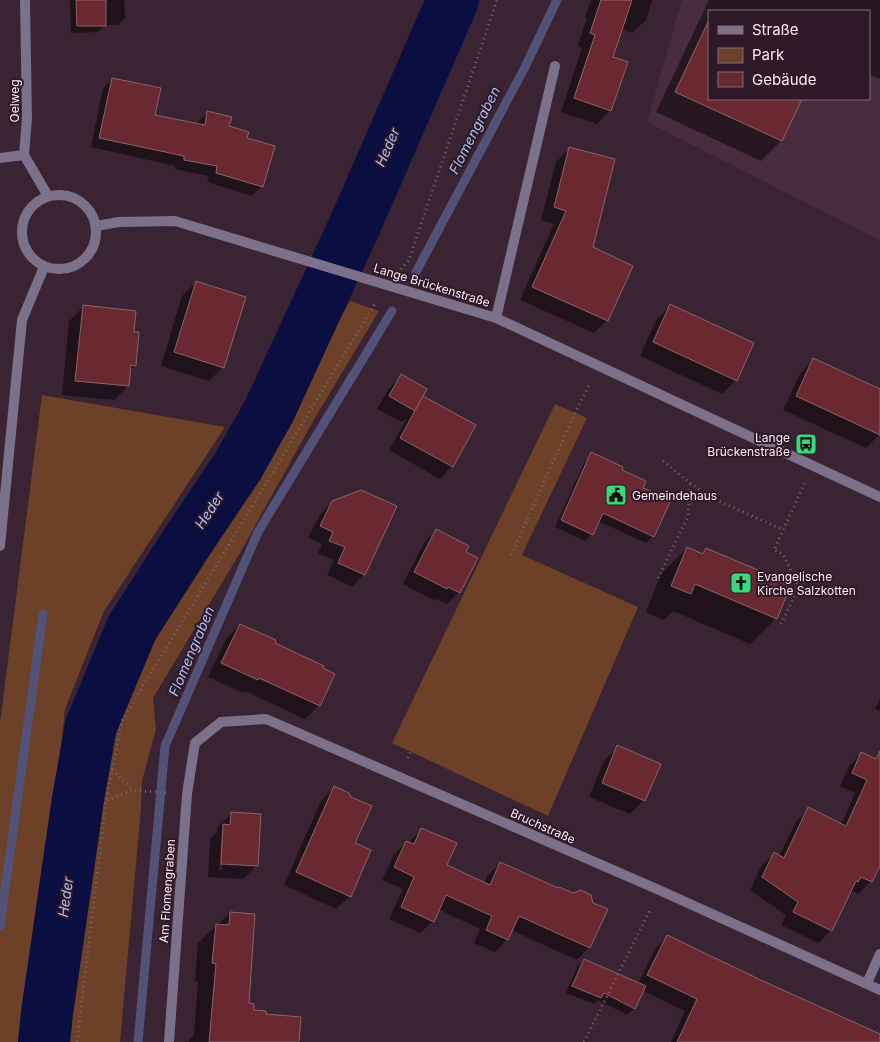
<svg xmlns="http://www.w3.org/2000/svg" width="880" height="1042" font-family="Inter,sans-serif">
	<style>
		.built { fill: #492c3f; fill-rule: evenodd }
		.green { fill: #6c4128 }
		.shadow { fill: #0007; fill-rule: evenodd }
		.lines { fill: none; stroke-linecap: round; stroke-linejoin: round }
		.stream { stroke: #525177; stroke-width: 9 }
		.river { stroke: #0a0e41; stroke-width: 52 }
		.building { fill: #6a2830; stroke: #876668 }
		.path { stroke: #796572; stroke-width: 3; stroke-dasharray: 1 4; stroke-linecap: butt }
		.service { stroke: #7c708b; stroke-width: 10 }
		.minor { stroke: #7c708b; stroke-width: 10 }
		.labels { text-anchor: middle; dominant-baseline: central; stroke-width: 4; stroke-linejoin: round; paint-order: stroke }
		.street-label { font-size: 12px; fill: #fbecf5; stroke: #2f1928 }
		.poi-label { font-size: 12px; fill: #fbecf5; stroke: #2f1928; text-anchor: start }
		.water-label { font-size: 14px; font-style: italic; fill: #afbff2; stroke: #2f1928 }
	</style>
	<rect width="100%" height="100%" fill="#3a2332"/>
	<path class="built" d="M682 0H880V240L647 122ZM709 11H869V99H709Z"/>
	<g class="green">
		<path d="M350 301 379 311 312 423 241 551 153 698 156 729 142 781 141 808 120 1042H69L89 850 101 757 112 711 129 672 288 421 294 401Z"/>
		<path d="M42 395 225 427 104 611 65 709 29 1042H0V723Z"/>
		<path d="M555 404 587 418 522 555 638 607 548 816 392 743Z"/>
	</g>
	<g class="shadow">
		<path d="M70 0H124L125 18 118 25H105L98 32 71 33Z"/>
		<path d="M591 0H652L646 20 632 33 621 29 611 58 610 110 597 124 561 112 582 48 578 46 587 18 585 17Z"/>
		<path d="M709 0H880V79L869 74V11H709V99H800L781 141 761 161 656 112Z"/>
		<path d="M113 79 154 116 198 125V122L208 112 246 139 262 186 252 196 207 182 209 176 175 169V166L91 147 103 88Z"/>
		<path d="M569 149 607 320 594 333 520 300 554 224 541 220 556 162Z"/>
		<path d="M196 282 223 367 209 381 161 366 182 296Z"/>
		<path d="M670 306 736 380 722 394 640 356 656 320Z"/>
		<path d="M83 307 133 333 135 365 129 371 128 386 114 400 62 395 69 321Z"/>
		<path d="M813 360 880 391V434L866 448 783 410 800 374Z"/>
		<path d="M401 376 419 401 452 466 440 479 389 450 407 418 402 422 377 409 389 388Z"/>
		<path d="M592 454 620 471 642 489 653 536 646 543 598 521 592 534 585 541 555 527 585 461Z"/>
		<path d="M332 502 364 574 352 587 327 575 334 560 318 553 322 544 308 538 320 515Z"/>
		<path d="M436 530 459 592 447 604 435 599 434 600 403 584 424 543Z"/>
		<path d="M687 548 701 555 707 549 776 618 750 644 673 611 664 620 646 612 661 574Z"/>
		<path d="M240 625 273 644 319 705 305 719 245 691 243 693 208 677 226 639Z"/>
		<path d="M880 699V711L875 709Z"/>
		<path d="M618 747 644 800 630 814 589 797 604 761Z"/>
		<path d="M861 754 877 761 880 756V862L871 881 858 894 850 890 831 930 818 943 781 925 786 915 750 890 761 866 774 854 779 856 796 822 809 809 841 825 855 793 840 786 849 766Z"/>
		<path d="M334 788 354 844 350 896 336 909 284 885 321 801Z"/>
		<path d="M232 813 257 865 243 879 208 877 210 839 217 832 218 827ZM224 829 222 870H219L222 831Z"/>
		<path d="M422 829 445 866 484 884 487 876 500 864 589 947 577 960 511 930 507 939 495 952 474 943 480 929 438 909 433 921 420 933 389 919 403 889 382 880 394 855 406 842 408 843Z"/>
		<path d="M230 913 248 1004 252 1011 264 1015 298 1042H189L190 1039 194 1035 198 981H195L198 943Z"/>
		<path d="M667 937 880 1035V1042H671L685 1011 643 991 634 1009 627 1015 598 1000 594 1004 566 993 577 967 584 960 638 984 655 949Z"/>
	</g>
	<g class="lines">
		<g class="stream">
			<path d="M416 272 525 67 557 0"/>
			<path d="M0 926 43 614"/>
			<path d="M138 1042 165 746 258 532 392 311"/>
		</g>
		<path class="river" d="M44 1042 47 1013 78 799 91 726 132 628 187 542 238 466 269 411 354 227 453 0"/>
	</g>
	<g class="building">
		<path d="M76 0H106V26H77Z"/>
		<path d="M601 0H632L613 57 628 62 611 111 574 98 595 35 590 33Z"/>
		<path d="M709 20V99H802L782 141 675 92Z"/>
		<path d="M112 78 161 88 155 115 205 125 207 111 232 117 229 126 249 132 247 138 275 146 263 187 216 173 217 166 184 160V156L99 138Z"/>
		<path d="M569 147 615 159 593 247 633 266 608 321 532 287 566 211 554 207Z"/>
		<path d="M196 281 246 297 224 368 174 352Z"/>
		<path d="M670 304 754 343 737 381 653 342Z"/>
		<path d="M83 305 136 311 134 332H139L136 366 131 365 129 386 75 381Z"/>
		<path d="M813 358 880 389V435L796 396Z"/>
		<path d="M401 374 427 389 415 411 389 396Z"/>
		<path d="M423 396 476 425 453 467 400 438Z"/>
		<path d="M591 452 623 467 622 470 646 481 643 488 671 500 654 537 603 513 593 535 561 520Z"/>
		<path d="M361 490 397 506 365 575 338 563 345 547 329 541 333 532 320 526 332 501Z"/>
		<path d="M436 529 469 546 466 552 478 558 460 593 448 587 447 589 414 572Z"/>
		<path d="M687 547 703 554 706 548 791 584 777 619 695 584 691 594 671 586Z"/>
		<path d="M240 624 276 640 275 643 324 666 323 668 335 674 320 706 259 678 258 680 221 663Z"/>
		<path d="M617 745 661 764 645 801 602 783Z"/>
		<path d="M880 751V866L872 882 861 877 858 882 856 881 832 931 793 912 798 902 762 877 774 852 784 858 808 807 846 826 867 780 852 773 861 752 876 759Z"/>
		<path d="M334 786 349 793 351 797 372 806 355 843 371 850 351 897 296 872Z"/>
		<path d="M231 812 261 814 258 866 221 864 223 824 230 825Z"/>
		<path d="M421 828 457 843 447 865 490 885 500 862 558 888 559 887 573 893 581 890 591 895 593 903 608 909 590 948 519 916 508 940 486 930 492 916 446 895 434 922 401 907 414 877 394 867 406 841 414 844Z"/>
		<path d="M230 912 255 914 249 1003 254 1004V1010L266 1011V1014L301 1017 299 1042H209L216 964 212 963 216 924 229 925Z"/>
		<path d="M667 935 763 981 880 1034V1042H677L697 999 647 975Z"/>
		<path d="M584 959 646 986 635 1009 604 993 601 998 572 986Z"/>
	</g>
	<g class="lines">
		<g class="path">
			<path d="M401 269 409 260 497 0"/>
			<path d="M663 461 690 483 710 497 783 530"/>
			<path d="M511 555 575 413 590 383"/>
			<path d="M658 578 688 516 690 484"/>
			<path d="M781 624 799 587 783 554 774 550 805 482"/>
			<path d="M408 758 411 751"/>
			<path d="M112 770 133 790"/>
			<path d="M107 800 133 790 168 793"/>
			<path d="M77 1042 106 800 122 721 376 302"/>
			<path d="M584 1042 651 908"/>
		</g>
		<path class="service" d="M496 318 555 66"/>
		<g class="minor">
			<path d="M25 0 27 118 24 155 48 196"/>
			<path d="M0 158 24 155"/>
			<circle cx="59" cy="232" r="37"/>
			<path d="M96 226 119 222 175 221 496 318 880 497"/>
			<path d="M0 546 22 320 44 267"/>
			<path d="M867 983 880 954"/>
			<path d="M169 1042 187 794 195 743 221 722 266 719 659 890 880 990"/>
		</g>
	</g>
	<defs>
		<g id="bus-square" transform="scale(1.125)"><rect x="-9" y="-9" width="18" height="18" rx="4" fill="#39d87f" stroke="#2f1928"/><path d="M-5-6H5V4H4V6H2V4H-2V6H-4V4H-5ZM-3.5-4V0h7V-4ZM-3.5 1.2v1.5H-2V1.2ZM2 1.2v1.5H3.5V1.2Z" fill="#111"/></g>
		<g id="civic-square" transform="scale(1.125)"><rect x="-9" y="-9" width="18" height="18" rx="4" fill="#39d87f" stroke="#2f1928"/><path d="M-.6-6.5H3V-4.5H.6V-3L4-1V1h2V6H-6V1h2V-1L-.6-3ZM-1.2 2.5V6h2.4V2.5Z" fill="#111"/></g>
		<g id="church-square" transform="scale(1.125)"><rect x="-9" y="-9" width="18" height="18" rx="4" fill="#39d87f" stroke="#2f1928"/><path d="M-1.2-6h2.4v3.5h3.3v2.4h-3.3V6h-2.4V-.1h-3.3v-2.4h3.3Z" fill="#111"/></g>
	</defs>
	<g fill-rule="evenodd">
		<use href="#bus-square" x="806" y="444"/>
		<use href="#civic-square" x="616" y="495"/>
		<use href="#church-square" x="741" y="583"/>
	</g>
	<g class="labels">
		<g class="street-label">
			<text transform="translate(14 101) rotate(-90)">Oelweg</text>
			<text transform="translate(432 285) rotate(17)">Lange Brückenstraße</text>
			<text transform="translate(543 826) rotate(24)">Bruchstraße</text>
			<text transform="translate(167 891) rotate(-86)">Am Flomengraben</text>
		</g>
		<g class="poi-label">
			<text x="790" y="437" text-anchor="end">Lange<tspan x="790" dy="14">Brückenstraße</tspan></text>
			<text x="632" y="495">Gemeindehaus</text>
			<text x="757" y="576">Evangelische<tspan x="757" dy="14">Kirche Salzkotten</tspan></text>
		</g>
		<g class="water-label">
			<text transform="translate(474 130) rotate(-63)">Flomengraben</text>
			<text transform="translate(387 147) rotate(-66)">Heder</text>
			<text transform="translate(209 510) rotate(-57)">Heder</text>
			<text transform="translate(191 651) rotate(-67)">Flomengraben</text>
			<text transform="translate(65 897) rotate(-82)">Heder</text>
		</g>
	</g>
	<rect x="708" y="10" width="162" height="90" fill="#2f1928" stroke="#816d7a"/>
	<rect x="718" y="26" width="25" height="8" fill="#7c708b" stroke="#816d7a"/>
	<text x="752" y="35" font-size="15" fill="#fbecf5">Straße</text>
	<rect x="718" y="48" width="25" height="15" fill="#6c4128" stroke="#816d7a"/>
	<text x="752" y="60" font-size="15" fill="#fbecf5">Park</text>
	<rect x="718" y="72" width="25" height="15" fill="#6a2830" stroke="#816d7a"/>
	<text x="752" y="85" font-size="15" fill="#fbecf5">Gebäude</text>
</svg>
